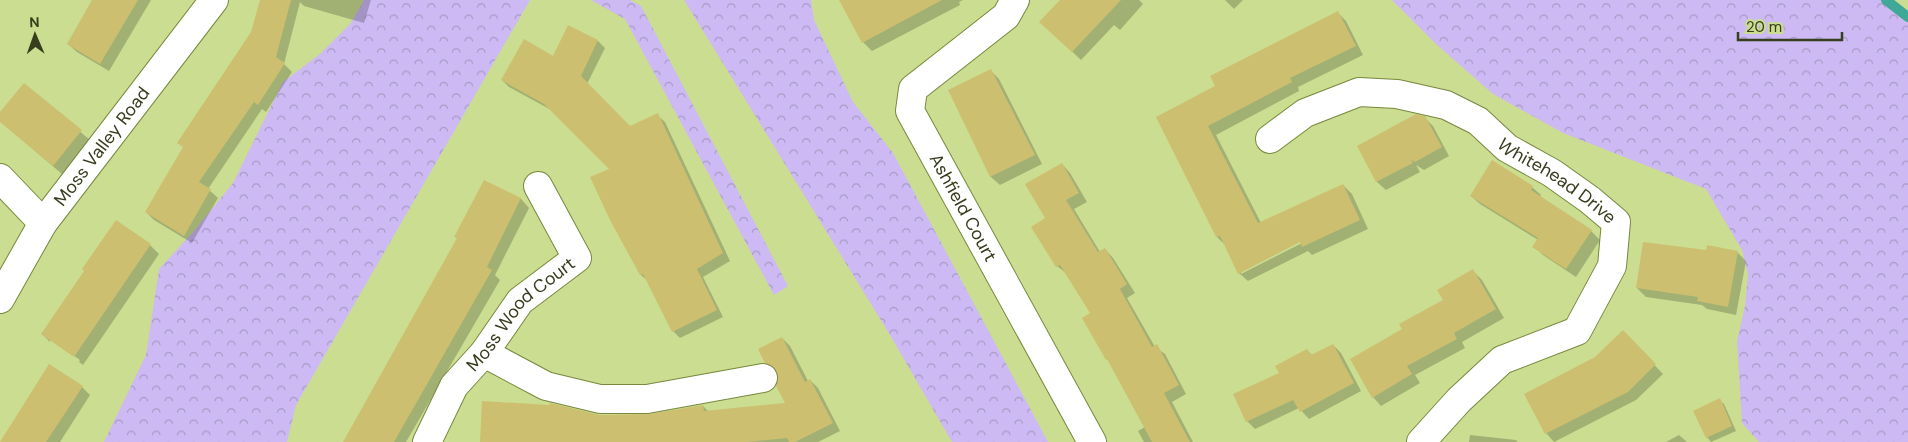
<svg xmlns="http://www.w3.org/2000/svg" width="1908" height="442" font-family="'DM Sans',sans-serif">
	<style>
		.forest { fill: url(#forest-crowns) }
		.shadow { fill: #0003; fill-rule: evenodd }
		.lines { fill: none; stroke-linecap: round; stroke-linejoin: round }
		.stream { stroke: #3fa896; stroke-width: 10 }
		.building { fill: #cdbf70 }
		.street-casing { stroke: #78883d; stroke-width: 30 }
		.street { stroke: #fff; stroke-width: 28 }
		.labels { text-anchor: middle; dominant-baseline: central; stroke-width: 5; stroke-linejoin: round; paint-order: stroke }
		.street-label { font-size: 18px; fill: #373e1e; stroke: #cadd90 }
	</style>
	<defs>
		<pattern id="forest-crowns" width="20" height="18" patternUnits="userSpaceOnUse" patternTransform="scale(1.25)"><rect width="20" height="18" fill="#cdbaf4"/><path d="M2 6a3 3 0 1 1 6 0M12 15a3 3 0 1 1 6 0" fill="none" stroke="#a799c5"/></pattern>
	</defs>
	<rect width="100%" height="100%" fill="#cadd90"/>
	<g class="forest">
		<path d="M364 0H530L296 405 287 442H104L146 355 159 269 195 230 233 183 283 82 320 54 351 23Z"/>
		<path d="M591 0H630L641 6 788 286 774 295 625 19Z"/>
		<path d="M684 0H811L814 20 853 102 893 153 1048 442H952L890 335Z"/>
		<path d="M1392 0H1886L1908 17V442H1759L1742 423 1737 341 1745 306 1748 274 1742 250 1706 189 1563 133 1493 94 1436 44Z"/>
	</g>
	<g class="shadow">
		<path d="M94 0H151L109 71 77 52 68 44Z"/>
		<path d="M261 0H371L364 23 304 6 300 2 284 64 292 72 266 112 262 109 208 189 218 198 192 243 154 220 146 212 252 33Z"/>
		<path d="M851 0H963L959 2 960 5 872 51 863 42Z"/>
		<path d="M1062 0H1139L1143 4 1120 30 1114 25 1081 60 1050 30Z"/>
		<path d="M1225 0H1243L1234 9Z"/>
		<path d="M1338 13 1346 21 1363 55 1298 87 1299 91 1216 135 1261 223 1343 185 1352 194 1368 229 1312 255 1308 251 1248 281 1239 273 1225 245 1217 237 1157 118 1216 86ZM1305 238 1306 241 1241 274V271Z"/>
		<path d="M569 27 598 41 605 48 587 84 630 128 657 115 665 122 730 261 703 277 723 317 680 338 673 331 649 282 641 275 611 169 553 111 509 87 502 80 554 58Z"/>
		<path d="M991 71 999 79 1042 164 1000 185 991 177 950 91Z"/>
		<path d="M24 85 90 140 62 174 0 121V114Z"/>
		<path d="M1424 117 1433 126 1449 156 1424 170 1416 165 1420 172 1386 190 1377 182 1358 146Z"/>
		<path d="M1062 164 1070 173 1087 202 1074 209 1100 252 1105 249 1113 258 1135 293 1127 298 1155 347 1165 354 1186 394 1172 402 1193 442H1144L1138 431 1145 427 1112 364 1107 359 1091 314 1067 274 1057 266 1033 227 1046 219Z"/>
		<path d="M484 181 521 199 529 208 495 275 500 280 406 442H344L458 239Z"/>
		<path d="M1532 187 1541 195 1540 197 1591 231 1600 240 1576 277 1543 255 1534 246 1538 240 1480 204 1471 196Z"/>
		<path d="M150 245 159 254 83 365 79 362 80 360 50 339V342L42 334Z"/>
		<path d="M1707 252H1737L1746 261 1736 315 1707 309 1702 305 1646 297 1637 288Z"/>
		<path d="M1473 271 1482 280 1504 318 1462 342 1465 348 1415 375 1420 383 1381 406 1373 397 1404 329 1444 301Z"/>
		<path d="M1623 332 1663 374 1636 400 1554 442 1546 433 1596 358Z"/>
		<path d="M782 338 790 346 808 381 810 380 818 388 840 431 818 442H482L600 416H650L703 406 709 412 787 404 779 373 766 362Z"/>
		<path d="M1333 345 1341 353 1361 391 1309 419 1299 408 1255 429 1247 421 1280 373 1307 350 1313 356Z"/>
		<path d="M82 387 90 395 60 442H1Z"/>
		<path d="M1719 400 1724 404 1736 431 1711 442 1707 437Z"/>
		<path d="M1470 435 1516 440 1518 442H1469Z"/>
		<path d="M1679 435 1687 442H1666Z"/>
	</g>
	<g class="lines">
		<path class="stream" d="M1886 0 1908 17"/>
	</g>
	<g class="building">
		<path d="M92 0H138L100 64 67 44Z"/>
		<path d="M260 0H291L276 57 285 63 258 105 254 102 199 182 211 189 184 236 145 212 183 147 177 143 251 32Z"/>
		<path d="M839 0H942L862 43Z"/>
		<path d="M1060 0H1121L1072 52 1039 22Z"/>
		<path d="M1338 11 1356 46 1290 78 1292 82 1208 126 1258 223 1343 184 1360 220 1302 247 1300 242 1238 274 1220 236 1216 237 1156 117 1215 86 1210 76Z"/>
		<path d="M568 25 598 40 581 76 630 126 658 113 723 253 697 269 717 310 672 332 643 274 640 275 610 220 590 177 609 169 544 104 501 80 524 39 553 56Z"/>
		<path d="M991 69 1035 155 990 177 948 90Z"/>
		<path d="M24 83 82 130 53 166 0 122V112Z"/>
		<path d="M1416 114 1425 116 1442 147 1415 162 1411 159 1413 163 1376 182 1357 146Z"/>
		<path d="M1492 160 1533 186 1531 190 1592 230 1566 269 1532 247 1538 238 1470 196Z"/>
		<path d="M1062 163 1079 193 1066 200 1098 252 1105 248 1127 284 1120 289 1152 347 1157 344 1179 385 1164 393 1190 442H1152L1107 359 1106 360 1082 318 1090 313 1060 265 1056 267 1031 227 1045 218 1025 184Z"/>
		<path d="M484 180 521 198 487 267 492 270 394 442H343L457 238 454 237Z"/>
		<path d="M116 220 151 244 74 357 41 334 84 271 82 269Z"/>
		<path d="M1643 242 1706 250 1707 245 1738 251 1728 307 1697 301 1698 297 1636 288Z"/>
		<path d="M1473 269 1496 309 1454 333 1457 339 1407 366 1412 374 1372 398 1350 359 1402 329 1399 324 1443 300 1437 290Z"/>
		<path d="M1623 330 1656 364 1628 392 1545 434 1524 394 1595 357Z"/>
		<path d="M782 337 805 382 810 379 833 423 795 442H789L787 438 746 442H480L482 401 549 405 550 403 600 415 650 414 703 405 704 411 785 403 776 386 778 376 775 368 765 363 758 349Z"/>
		<path d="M1333 344 1354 383 1300 412 1293 400 1246 422 1233 394 1279 373 1275 366 1307 349 1311 355Z"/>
		<path d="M49 364 83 386 46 442H0Z"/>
		<path d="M1720 398 1732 426 1706 438 1693 411Z"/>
	</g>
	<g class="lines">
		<g class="street-casing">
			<g id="street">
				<path id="s1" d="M1015 0 1006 16 913 89 910 111 1092 442"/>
				<path id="s2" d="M1270 139 1305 113 1359 92 1397 94 1446 105 1478 121 1507 148 1552 173 1590 200 1616 222 1612 266 1577 331 1502 360 1459 400 1421 442"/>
				<path d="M0 178 43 223"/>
				<path id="s3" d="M0 299 43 223 214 0"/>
				<path d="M484 353 546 386 600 399H647L763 378"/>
				<path id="s4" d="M427 442 454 386 484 353 520 301 577 258 538 186"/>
			</g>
		</g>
		<use href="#street" class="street"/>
	</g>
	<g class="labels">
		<g class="street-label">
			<text stroke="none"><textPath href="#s3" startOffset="184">Moss Valley Road</textPath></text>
			<text stroke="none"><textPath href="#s2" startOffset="325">Whitehead Drive</textPath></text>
			<text stroke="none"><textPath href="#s1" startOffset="269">Ashfield Court</textPath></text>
			<text stroke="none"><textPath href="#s4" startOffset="161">Moss Wood Court</textPath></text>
		</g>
	</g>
	<g transform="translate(35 35) rotate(358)" stroke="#cadd90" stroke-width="4" paint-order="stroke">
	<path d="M0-4L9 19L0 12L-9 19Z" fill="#373e1e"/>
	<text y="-8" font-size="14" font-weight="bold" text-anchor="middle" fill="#373e1e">N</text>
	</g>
	<path d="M1738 32v8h104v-8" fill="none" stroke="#373e1e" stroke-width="2.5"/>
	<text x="1746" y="32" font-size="15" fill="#373e1e" stroke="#cadd90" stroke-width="4" paint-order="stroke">20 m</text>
</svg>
